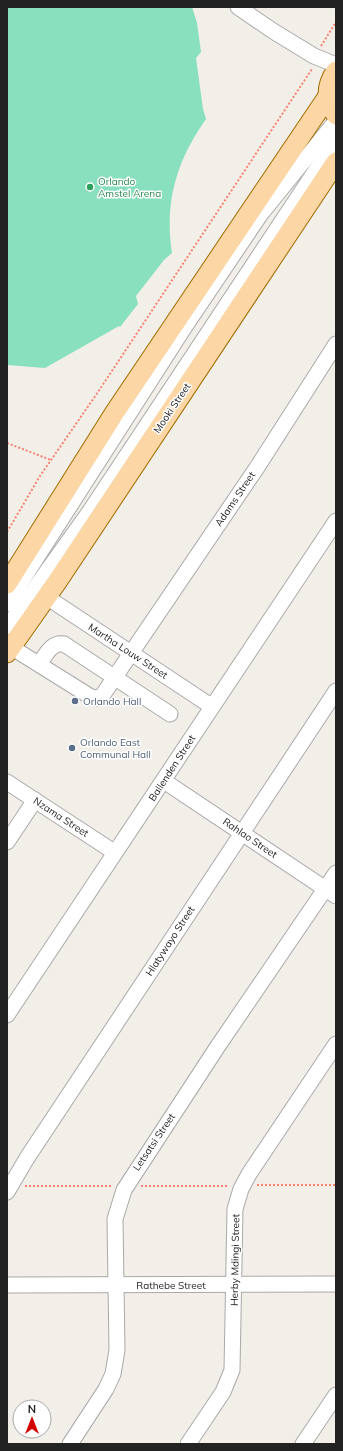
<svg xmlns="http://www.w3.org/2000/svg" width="343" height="1451" font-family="Mulish,sans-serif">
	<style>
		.pitch { fill: #88e0be }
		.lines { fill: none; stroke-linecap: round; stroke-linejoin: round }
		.minor-casing { stroke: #a9a9a9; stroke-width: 17 }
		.major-casing { stroke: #a06b00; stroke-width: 21 }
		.path { stroke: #fa8072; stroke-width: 2; stroke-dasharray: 2 2; stroke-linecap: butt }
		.minor { stroke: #fff; stroke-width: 15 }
		.major { stroke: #fcd6a4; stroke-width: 19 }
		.leisure-dot { fill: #2e9e5b; stroke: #fff; stroke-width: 1.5 }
		.service-dot { fill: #5c6f8a; stroke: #fff; stroke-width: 1.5 }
		.labels { text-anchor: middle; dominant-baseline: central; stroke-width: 3; stroke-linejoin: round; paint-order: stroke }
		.leisure-label { font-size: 10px; fill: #27864d; stroke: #fff; text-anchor: start }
		.street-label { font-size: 10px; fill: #222; stroke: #fff }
		.service-label { font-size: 10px; fill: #4e5e75; stroke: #fff; text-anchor: start }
	</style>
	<rect width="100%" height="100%" fill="#f2efe9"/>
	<path class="pitch" d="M7 7H192L197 23 201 52 196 58 203 109 206 119C177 160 164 202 172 253L164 260 136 296 138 304 120 327 119 326 45 368 7 365Z"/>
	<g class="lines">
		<g class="minor-casing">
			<g id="minor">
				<path d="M238 7 273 31 314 56 336 65"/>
				<path d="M45 596 211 706"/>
				<path d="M7 604 184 328 260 215 336 121"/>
				<path d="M7 627 90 511 336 140"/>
				<path d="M11 647 91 697 97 698 102 696 258 466 336 344"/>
				<path d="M39 664C46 655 51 642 64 644L170 714"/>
				<path d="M164 781 336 896"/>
				<path d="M7 782 114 852"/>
				<path d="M7 842 35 800"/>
				<path d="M7 1015 336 521"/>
				<path d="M7 1192 27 1158 336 691"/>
				<path d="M7 1285 336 1284"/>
				<path d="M70 1444 106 1389 113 1374 117 1350 115 1219 124 1190 218 1046 336 873"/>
				<path d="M188 1444 223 1392 232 1370 235 1209 241 1189 249 1174 336 1044"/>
				<path d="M303 1444 336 1395"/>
			</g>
		</g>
		<g class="major-casing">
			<g id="major">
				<path d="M336 71C326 85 325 101 336 115"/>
				<path d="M7 584 115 412 328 96"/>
				<path d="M7 653 57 582 336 162"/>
			</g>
		</g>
		<g class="path">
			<path d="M321 46 336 22"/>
			<path d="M7 443 51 460"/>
			<path d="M7 532 40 476 98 392 312 69"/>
			<path d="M257 1185H336"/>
			<path d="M25 1186H113"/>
			<path d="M141 1186H229"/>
		</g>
		<use href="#minor" class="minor"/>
		<use href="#major" class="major"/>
	</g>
	<circle class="leisure-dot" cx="90" cy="187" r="4"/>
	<g class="service-dot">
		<circle cx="75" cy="701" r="4"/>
		<circle cx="72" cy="748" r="4"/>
	</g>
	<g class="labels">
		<g class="leisure-label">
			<text x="98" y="181">Orlando<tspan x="98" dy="12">Amstel Arena</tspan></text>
		</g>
		<g class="street-label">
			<text transform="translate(172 408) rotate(-56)">Mooki Street</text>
			<text transform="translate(235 499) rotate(-56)">Adams Street</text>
			<text transform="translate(128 651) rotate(33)">Martha Louw Street</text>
			<text transform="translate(172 768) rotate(-57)">Ballenden Street</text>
			<text transform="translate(61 817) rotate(33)">Nzama Street</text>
			<text transform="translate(250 838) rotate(34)">Rahlao Street</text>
			<text transform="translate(170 941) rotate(-57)">Hlatywayo Street</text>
			<text transform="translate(154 1142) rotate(-56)">Letsatsi Street</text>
			<text transform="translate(235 1260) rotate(-89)">Herby Mdingi Street</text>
			<text x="171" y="1285">Rathebe Street</text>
		</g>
		<g class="service-label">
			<text x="83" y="701">Orlando Hall</text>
			<text x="80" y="742">Orlando East<tspan x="80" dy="12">Communal Hall</tspan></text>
		</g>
	</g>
	<rect width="343" height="1451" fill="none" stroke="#222222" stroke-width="16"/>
	<g transform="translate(32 1419)"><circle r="19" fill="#ffffff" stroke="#a7a7a7"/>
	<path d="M0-3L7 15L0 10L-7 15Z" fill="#d40000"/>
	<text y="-6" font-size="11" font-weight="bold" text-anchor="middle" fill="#222222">N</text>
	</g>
</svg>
